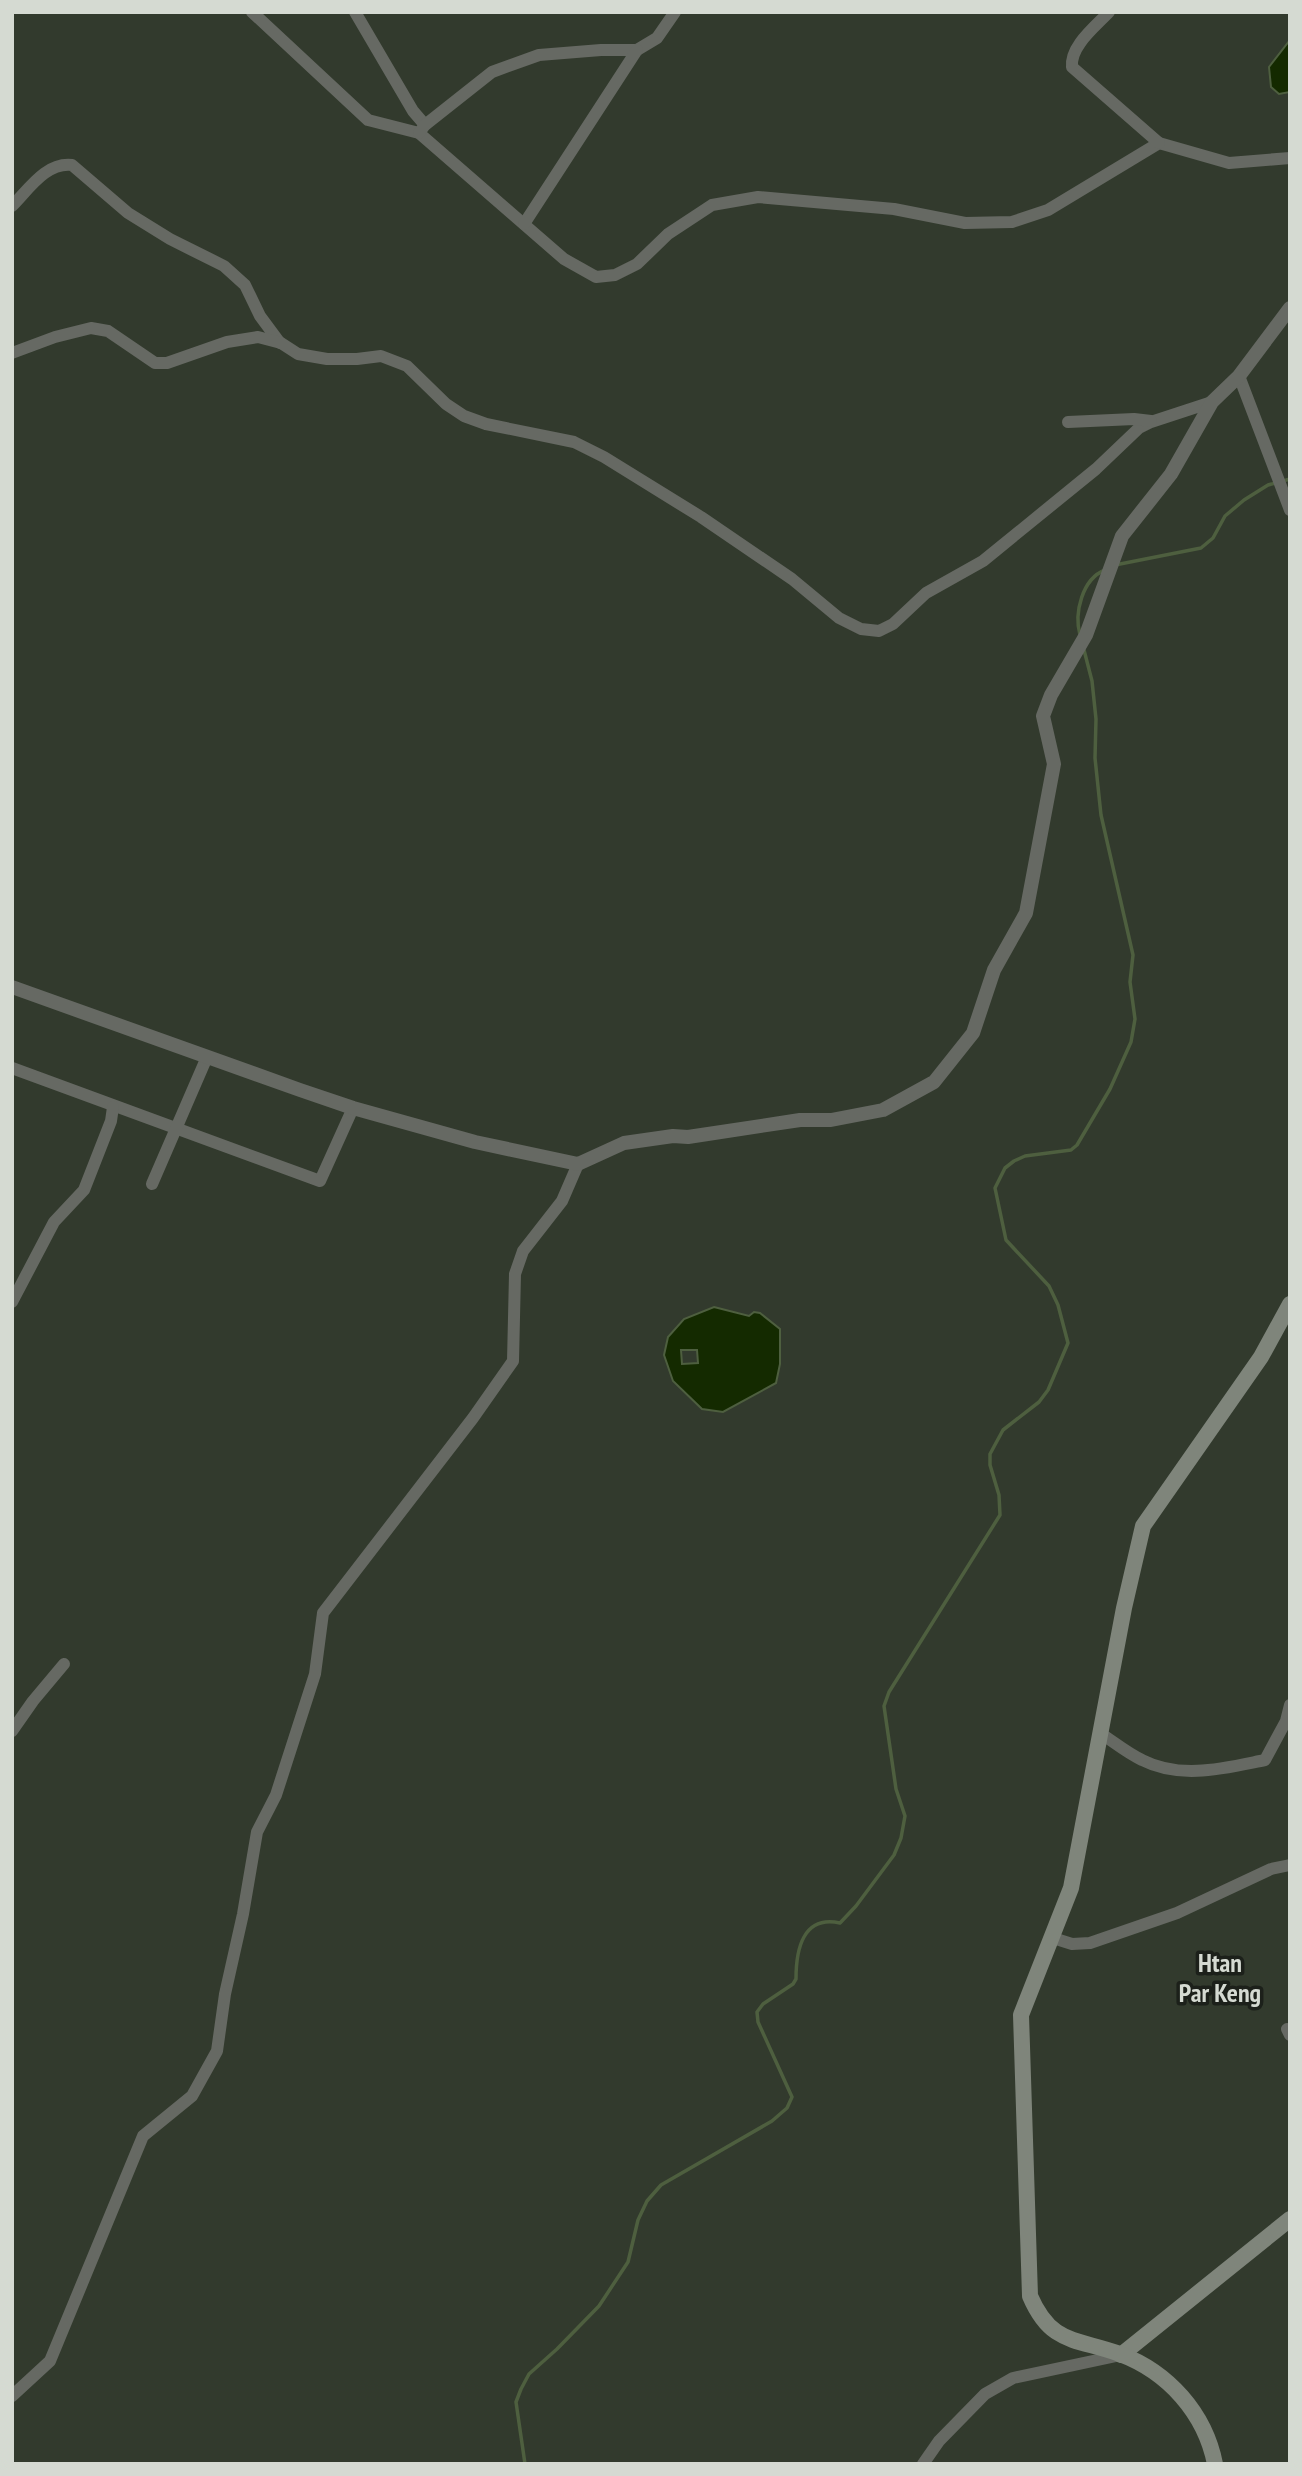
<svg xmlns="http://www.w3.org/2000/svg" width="1302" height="2476" font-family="'PT Sans Narrow',sans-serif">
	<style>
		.water { fill: #142a00; stroke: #4e5f3f; stroke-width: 2; fill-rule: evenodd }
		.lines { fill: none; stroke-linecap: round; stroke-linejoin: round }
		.stream { stroke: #4e5f3f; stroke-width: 3.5 }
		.minor { stroke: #666963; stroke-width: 12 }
		.tertiary { stroke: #666963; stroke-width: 14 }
		.secondary { stroke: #7f857b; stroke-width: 16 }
		.labels { text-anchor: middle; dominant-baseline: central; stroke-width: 7; stroke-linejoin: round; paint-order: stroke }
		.district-label { font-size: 26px; font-weight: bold; fill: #d5dad2; stroke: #1c201a }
	</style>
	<rect width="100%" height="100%" fill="#323a2d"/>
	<g class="water">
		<path d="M1290 40V92L1279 94 1271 87 1269 67Z"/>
		<path d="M714 1307 749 1316 754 1312 760 1313 780 1329V1364L776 1383 723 1412 702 1409 673 1381 664 1355 668 1337 684 1319ZM681 1350H697L698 1363 682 1364Z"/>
	</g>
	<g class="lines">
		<g class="stream">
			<path d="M1115 565 1201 548 1213 538 1225 516 1244 500 1268 485 1290 479"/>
			<path d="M1080 635C1074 613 1082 579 1105 570"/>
			<path d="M525 2464 516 2402 521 2389 529 2374 557 2349 599 2306 628 2262 638 2220 647 2201 661 2185 772 2121 787 2108 792 2097 758 2022 757 2012 763 2004 793 1984 796 1979C796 1949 803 1915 840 1923L856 1906 894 1855 901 1838 905 1816 896 1789 884 1706 889 1692 1000 1515 999 1495 990 1465V1454L1003 1430 1039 1402 1048 1390 1068 1343 1058 1305 1049 1286 1006 1240 995 1188 1005 1168 1014 1161 1025 1156 1071 1150 1077 1145 1110 1089 1131 1042 1135 1019 1130 982 1133 955 1101 815 1095 758 1096 719 1092 681 1084 650"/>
		</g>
		<g class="minor">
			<path d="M252 12 368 120 419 133 564 259 596 277 615 275 637 264 668 234 712 205 758 197 894 209 965 223 1012 222 1048 210 1159 143 1229 163 1290 158"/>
			<path d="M355 12 413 111 425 125"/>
			<path d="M1109 12C1095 27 1070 46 1072 67L1159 143"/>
			<path d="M419 133 425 125 492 72 539 55 601 50H637L657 38 675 12"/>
			<path d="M12 206C29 189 46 162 72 165L128 213 170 239 224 266 245 285 260 316 280 343"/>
			<path d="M524 224 637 50"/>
			<path d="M12 353 55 337 91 328 108 331 155 363H167L227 342 258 337 281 343 298 354 327 359H357L381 356 407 366 446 404 464 416 486 424 574 442 604 457 701 517 792 579 839 618 861 629 879 631 893 624 926 593 983 561 1096 469 1139 428 1151 422 1212 402"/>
			<path d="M1239 376 1290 510"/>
			<path d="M1068 422 1134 419 1151 421"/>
			<path d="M12 1068 320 1181 353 1108"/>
			<path d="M152 1184 207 1057"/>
			<path d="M12 1302 54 1222 84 1190 111 1121 113 1107"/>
			<path d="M12 1731 33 1701 64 1664"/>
			<path d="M1100 1733C1114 1742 1127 1753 1142 1760 1181 1780 1225 1768 1265 1760L1286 1721 1290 1705"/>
			<path d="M1053 1938 1072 1944 1090 1943 1177 1913 1271 1869 1290 1865"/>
			<path d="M1287 2029 1290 2035"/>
			<path d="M12 2396 50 2361 143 2136 192 2096 217 2051 225 1994 243 1914 257 1832 276 1795 315 1674 323 1613 473 1418 513 1361 515 1274 523 1251 562 1201 578 1164"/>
			<path d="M923 2464 939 2441 985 2394 1013 2378 1121 2355"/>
		</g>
		<path class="tertiary" d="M12 987 300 1090 353 1108 475 1142 578 1164 624 1143 673 1136 688 1137 800 1120H831L883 1110 934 1082 973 1033 994 970 1026 913 1054 764 1043 716 1051 695 1086 635 1122 536 1171 474 1212 402 1239 376 1290 308"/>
		<g class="secondary">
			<path d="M1121 2355 1290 2219"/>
			<path d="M1215 2464C1205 2413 1168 2372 1120 2354 1076 2338 1051 2345 1030 2296L1021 2015 1071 1888 1124 1608 1143 1526 1261 1357 1290 1304"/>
		</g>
	</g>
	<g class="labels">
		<g class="district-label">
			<text x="1220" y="1962">Htan<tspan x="1220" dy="30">Par Keng</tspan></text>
		</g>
	</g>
	<rect width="1302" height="2476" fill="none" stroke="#d5dad2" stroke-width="28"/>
</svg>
